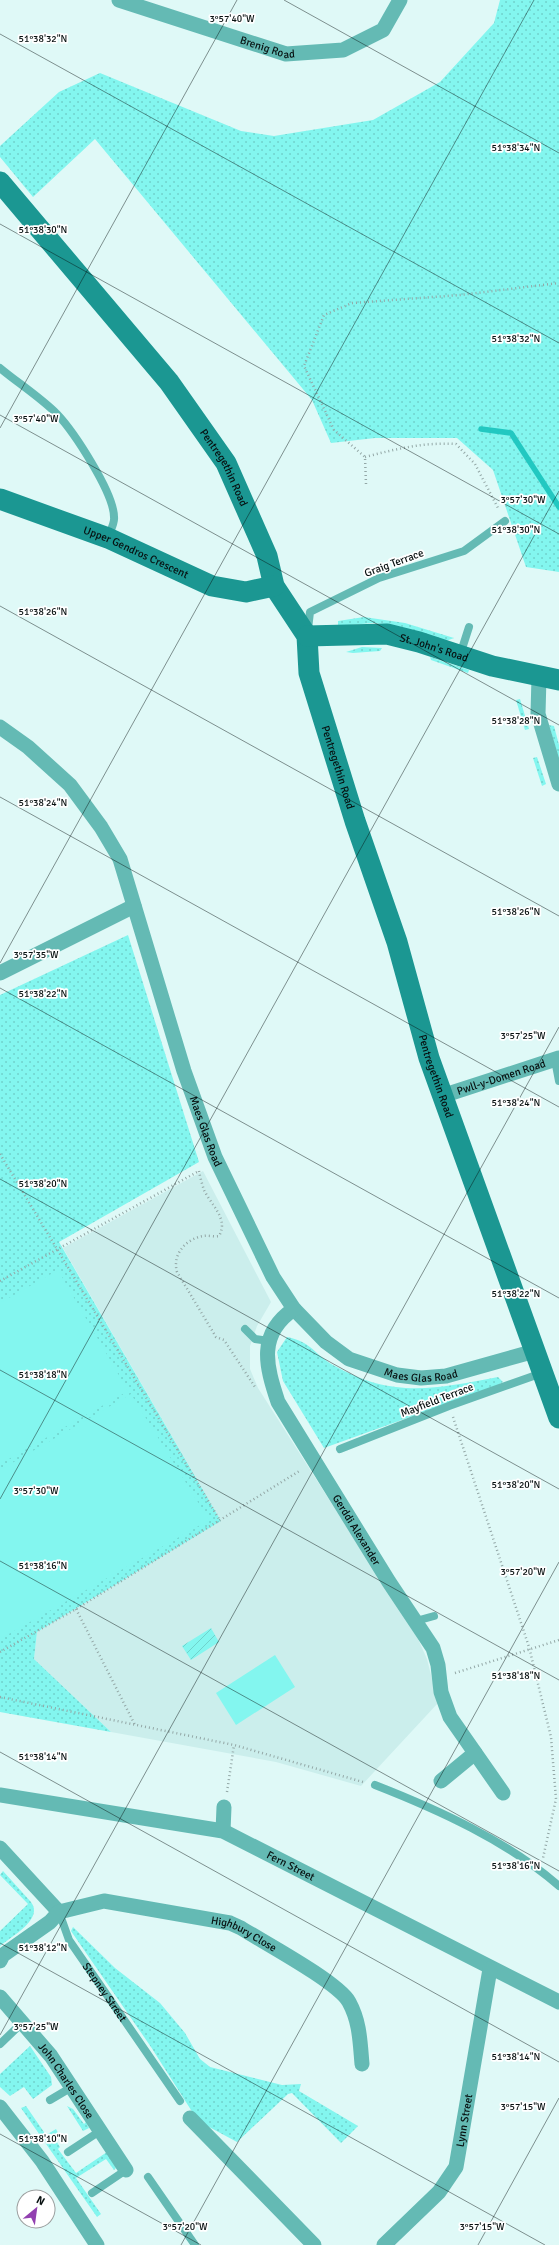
<svg xmlns="http://www.w3.org/2000/svg" width="559" height="2245" font-family="Signika,sans-serif">
	<style>
		.built { fill: #cbeeec }
		.grass { fill: url(#grass-dots) }
		.garden { fill: url(#garden-furrows) }
		.pitch { fill: #83f6ef }
		.lines { fill: none; stroke-linecap: round; stroke-linejoin: round }
		.stream { stroke: #22c8c1; stroke-width: 5.5 }
		.path { stroke: #93a7a6; stroke-width: 2.5; stroke-dasharray: 1 3; stroke-linecap: butt }
		.lane { stroke: #64bab4; stroke-width: 8 }
		.street { stroke: #64bab4; stroke-width: 15 }
		.secondary { stroke: #1b9792; stroke-width: 21 }
		.ticks { fill: none; stroke: #071010; stroke-width: 1; stroke-opacity: 0.45 }
		.labels { text-anchor: middle; dominant-baseline: central; stroke-width: 3.5; stroke-linejoin: round; paint-order: stroke }
		.street-label { font-size: 11px; fill: #071010; stroke: #fff }
		.ticks-label { font-size: 10px; text-anchor: middle; fill: #071010; stroke: #fff; stroke-width: 3.5; stroke-linejoin: round; paint-order: stroke }
	</style>
	<defs>
		<pattern id="grass-dots" width="8" height="8" patternUnits="userSpaceOnUse"><rect width="8" height="8" fill="#83f6ef"/><path d="M2 2h.1M6 6h.1" fill="none" stroke="#70d2cc" stroke-width="1.8" stroke-linecap="round"/></pattern>
		<pattern id="garden-furrows" width="10" height="10" patternUnits="userSpaceOnUse"><rect width="10" height="10" fill="#83f6ef"/><path d="M-1 1l2-2M0 10L10 0M9 11l2-2" fill="none" stroke="#70d2cc"/></pattern>
	</defs>
	<rect width="100%" height="100%" fill="#dff9f7"/>
	<path class="built" d="M203 1171 271 1302 257 1326 250 1346V1369L258 1388 418 1639 427 1659 438 1703 361 1786 276 1762 111 1732 34 1659 37 1632 221 1521 63 1248Z"/>
	<g class="grass">
		<path d="M500 0H559V572L526 567 493 470 457 438H375L331 443 312 400 95 139 33 197 0 157V146L59 92 100 73 241 131 274 136 373 120 440 82 494 23Z"/>
		<path d="M364 617 405 623 454 638 446 641 384 624 373 623 338 626V621Z"/>
		<path d="M362 647 382 648 380 651 353 653 346 652Z"/>
		<path d="M430 657 469 670 468 673 431 660Z"/>
		<path d="M520 699 529 729 525 730 516 700Z"/>
		<path d="M549 725 554 726 559 745V760Z"/>
		<path d="M537 757 546 784 542 786 533 758Z"/>
		<path d="M128 935 199 1162 59 1242 221 1521 37 1632 34 1659 111 1732 0 1712V995Z"/>
		<path d="M287 1337C312 1342 314 1354 333 1365 393 1399 434 1389 498 1377L503 1382 496 1386 324 1448 283 1381 277 1352Z"/>
		<path d="M3 1871 31 1902C44 1919 12 1936 0 1946V1931L28 1904 0 1875Z"/>
		<path d="M73 1927 115 1968 160 2003 185 2033 200 2059 210 2067 282 2085 301 2084 299 2091 358 2126 341 2143 292 2093 288 2094 237 2142 198 2121 151 2047 73 1934 71 1931Z"/>
		<path d="M30 2046 51 2077 52 2085 33 2099 24 2087 10 2096 0 2087V2074Z"/>
		<path d="M26 2106 46 2135 56 2129 58 2133 53 2136 60 2147 58 2149 76 2173 107 2152 116 2168 114 2170 106 2159 76 2178 101 2214 97 2217 21 2108Z"/>
		<path d="M67 2106 73 2109 84 2124 86 2122 89 2128 83 2131Z"/>
	</g>
	<path class="garden" d="M211 1628 219 1642 191 1660 182 1646Z"/>
	<g class="pitch">
		<path d="M58 1270 128 1391 0 1464V1303Z"/>
		<path d="M131 1394 209 1520 0 1639V1470Z"/>
		<path d="M275 1655 295 1687 236 1725 216 1693Z"/>
	</g>
	<g class="lines">
		<path class="stream" d="M481 429 511 433 559 507"/>
		<g class="path">
			<path d="M365 457C396 449 424 442 456 444L475 464 499 510"/>
			<path d="M366 484 365 457 334 430 304 366 324 315 352 303 460 295 559 283"/>
			<path d="M0 1154 219 1519"/>
			<path d="M199 1171C200 1177 202 1184 204 1190 211 1205 229 1219 219 1236 214 1237 208 1235 203 1236 186 1239 172 1254 177 1272L216 1337 224 1340 255 1387"/>
			<path d="M0 1281 199 1171"/>
			<path d="M453 1417 529 1647 551 1737 556 1799 543 1858"/>
			<path d="M76 1609 135 1725"/>
			<path d="M0 1652 76 1609 301 1470"/>
			<path d="M455 1673 559 1640"/>
			<path d="M0 1697 234 1745 363 1782"/>
			<path d="M227 1792 234 1745"/>
		</g>
		<g class="lane">
			<path d="M0 368C18 383 40 397 57 414 74 432 114 493 114 517 115 523 110 531 108 537"/>
			<path d="M308 629 310 612 379 578 464 551 505 521"/>
			<path d="M460 655 469 627"/>
			<path d="M555 1060 559 1081"/>
			<path d="M245 1329 255 1339 269 1341"/>
			<path d="M340 1449 449 1406 542 1373"/>
			<path d="M416 1621 434 1616"/>
			<path d="M375 1785C439 1810 507 1841 559 1886"/>
			<path id="s1" d="M59 1912 69 1940 180 2101"/>
			<path d="M0 2044 22 2023"/>
			<path d="M50 2100 72 2087"/>
			<path d="M68 2152 100 2131"/>
			<path d="M148 2177 195 2245"/>
			<path d="M92 2193 126 2170"/>
		</g>
		<g class="street">
			<path id="s2" d="M119 0 286 54 343 50 383 30 400 0"/>
			<path d="M539 677 538 714 559 784"/>
			<path id="s3" d="M0 727 28 747 70 785 101 827 120 859 184 1071 215 1157 273 1277 294 1309 326 1342 349 1359 397 1375 421 1378 446 1376 535 1351"/>
			<path d="M0 973 134 906"/>
			<path id="s4" d="M442 1096 559 1058"/>
			<path id="s5" d="M294 1309C257 1334 266 1366 278 1402L389 1582 433 1648 438 1665 441 1692 450 1717 503 1793"/>
			<path d="M441 1781 475 1753"/>
			<path id="s6" d="M0 1795 223 1831 559 2002"/>
			<path d="M223 1831 224 1807"/>
			<path d="M0 1848 59 1912"/>
			<path id="s7" d="M59 1912 104 1901 230 1923 241 1928C263 1942 338 1982 349 2002 360 2022 360 2042 362 2064"/>
			<path d="M0 1961 3 1955 50 1922 59 1912"/>
			<path id="s8" d="M0 1997 51 2056 126 2170"/>
			<path d="M0 2107 42 2161 97 2245"/>
			<path d="M190 2118 314 2245"/>
			<path id="s9" d="M384 2245 439 2192 456 2167 490 1969"/>
		</g>
		<g class="secondary">
			<path id="s10" d="M0 182 169 382 226 463 267 556 274 586 307 636 309 673 355 821 397 942 429 1058 559 1418"/>
			<path id="s11" d="M0 499 108 538 212 586 246 592 274 586"/>
			<path id="s12" d="M307 636 387 634 419 642 492 666 559 680"/>
		</g>
	</g>
	<path class="ticks" d="M284 0 559 153M0 34 559 343M0 224 559 534M0 415 559 725M0 428 237 0M0 606 559 916M0 797 559 1107M0 963 534 0M0 988 559 1298M0 1179 559 1489M0 1370 559 1680M0 1499 559 491M0 1561 559 1871M0 1752 559 2062M0 1943 545 2245M0 2035 559 1027M0 2134 201 2245M181 2245 559 1562M478 2245 559 2098"/>
	<g class="labels">
		<g class="street-label">
			<text stroke="none"><textPath href="#s2" startOffset="156">Brenig Road</textPath></text>
			<text stroke="none"><textPath href="#s10" startOffset="364">Pentregethin Road</textPath></text>
			<text stroke="none"><textPath href="#s11" startOffset="146">Upper Gendros Crescent</textPath></text>
			<text transform="translate(394 563) rotate(-20)">Graig Terrace</text>
			<text stroke="none"><textPath href="#s12" startOffset="129">St. John's Road</textPath></text>
			<text stroke="none"><textPath href="#s10" startOffset="689">Pentregethin Road</textPath></text>
			<text stroke="none"><textPath href="#s10" startOffset="1013">Pentregethin Road</textPath></text>
			<text stroke="none"><textPath href="#s4" startOffset="62">Pwll-y-Domen Road</textPath></text>
			<text stroke="none"><textPath href="#s3" startOffset="466">Maes Glas Road</textPath></text>
			<text stroke="none"><textPath href="#s3" startOffset="814">Maes Glas Road</textPath></text>
			<text transform="translate(437 1400) rotate(-21)">Mayfield Terrace</text>
			<text stroke="none"><textPath href="#s5" startOffset="254">Gerddi Alexander</textPath></text>
			<text stroke="none"><textPath href="#s6" startOffset="302">Fern Street</textPath></text>
			<text stroke="none"><textPath href="#s7" startOffset="191">Highbury Close</textPath></text>
			<text stroke="none"><textPath href="#s1" startOffset="93">Stepney Street</textPath></text>
			<text stroke="none"><textPath href="#s8" startOffset="107">John Charles Close</textPath></text>
			<text stroke="none"><textPath href="#s9" startOffset="154">Lynn Street</textPath></text>
		</g>
	</g>
	<g class="ticks-label">
		<text x="232" y="22">3°57'40"W</text>
		<text x="43" y="42">51°38'32"N</text>
		<text x="516" y="151">51°38'34"N</text>
		<text x="43" y="233">51°38'30"N</text>
		<text x="516" y="342">51°38'32"N</text>
		<text x="36" y="422">3°57'40"W</text>
		<text x="523" y="503">3°57'30"W</text>
		<text x="516" y="533">51°38'30"N</text>
		<text x="43" y="615">51°38'26"N</text>
		<text x="516" y="724">51°38'28"N</text>
		<text x="43" y="806">51°38'24"N</text>
		<text x="516" y="915">51°38'26"N</text>
		<text x="36" y="958">3°57'35"W</text>
		<text x="43" y="997">51°38'22"N</text>
		<text x="523" y="1039">3°57'25"W</text>
		<text x="516" y="1106">51°38'24"N</text>
		<text x="43" y="1187">51°38'20"N</text>
		<text x="516" y="1297">51°38'22"N</text>
		<text x="43" y="1378">51°38'18"N</text>
		<text x="516" y="1488">51°38'20"N</text>
		<text x="36" y="1494">3°57'30"W</text>
		<text x="43" y="1569">51°38'16"N</text>
		<text x="523" y="1575">3°57'20"W</text>
		<text x="516" y="1679">51°38'18"N</text>
		<text x="43" y="1760">51°38'14"N</text>
		<text x="516" y="1869">51°38'16"N</text>
		<text x="43" y="1951">51°38'12"N</text>
		<text x="36" y="2030">3°57'25"W</text>
		<text x="516" y="2060">51°38'14"N</text>
		<text x="523" y="2110">3°57'15"W</text>
		<text x="43" y="2142">51°38'10"N</text>
		<text x="185" y="2230">3°57'20"W</text>
		<text x="482" y="2230">3°57'15"W</text>
	</g>
	<g transform="translate(36 2209) rotate(29)"><circle r="19" fill="#ffffff" stroke="#9c9f9f"/>
	<path d="M0-3L7 15L0 10L-7 15Z" fill="#9241b0"/>
	<text y="-6" font-size="11" font-weight="bold" text-anchor="middle" fill="#071010">N</text>
	</g>
</svg>
